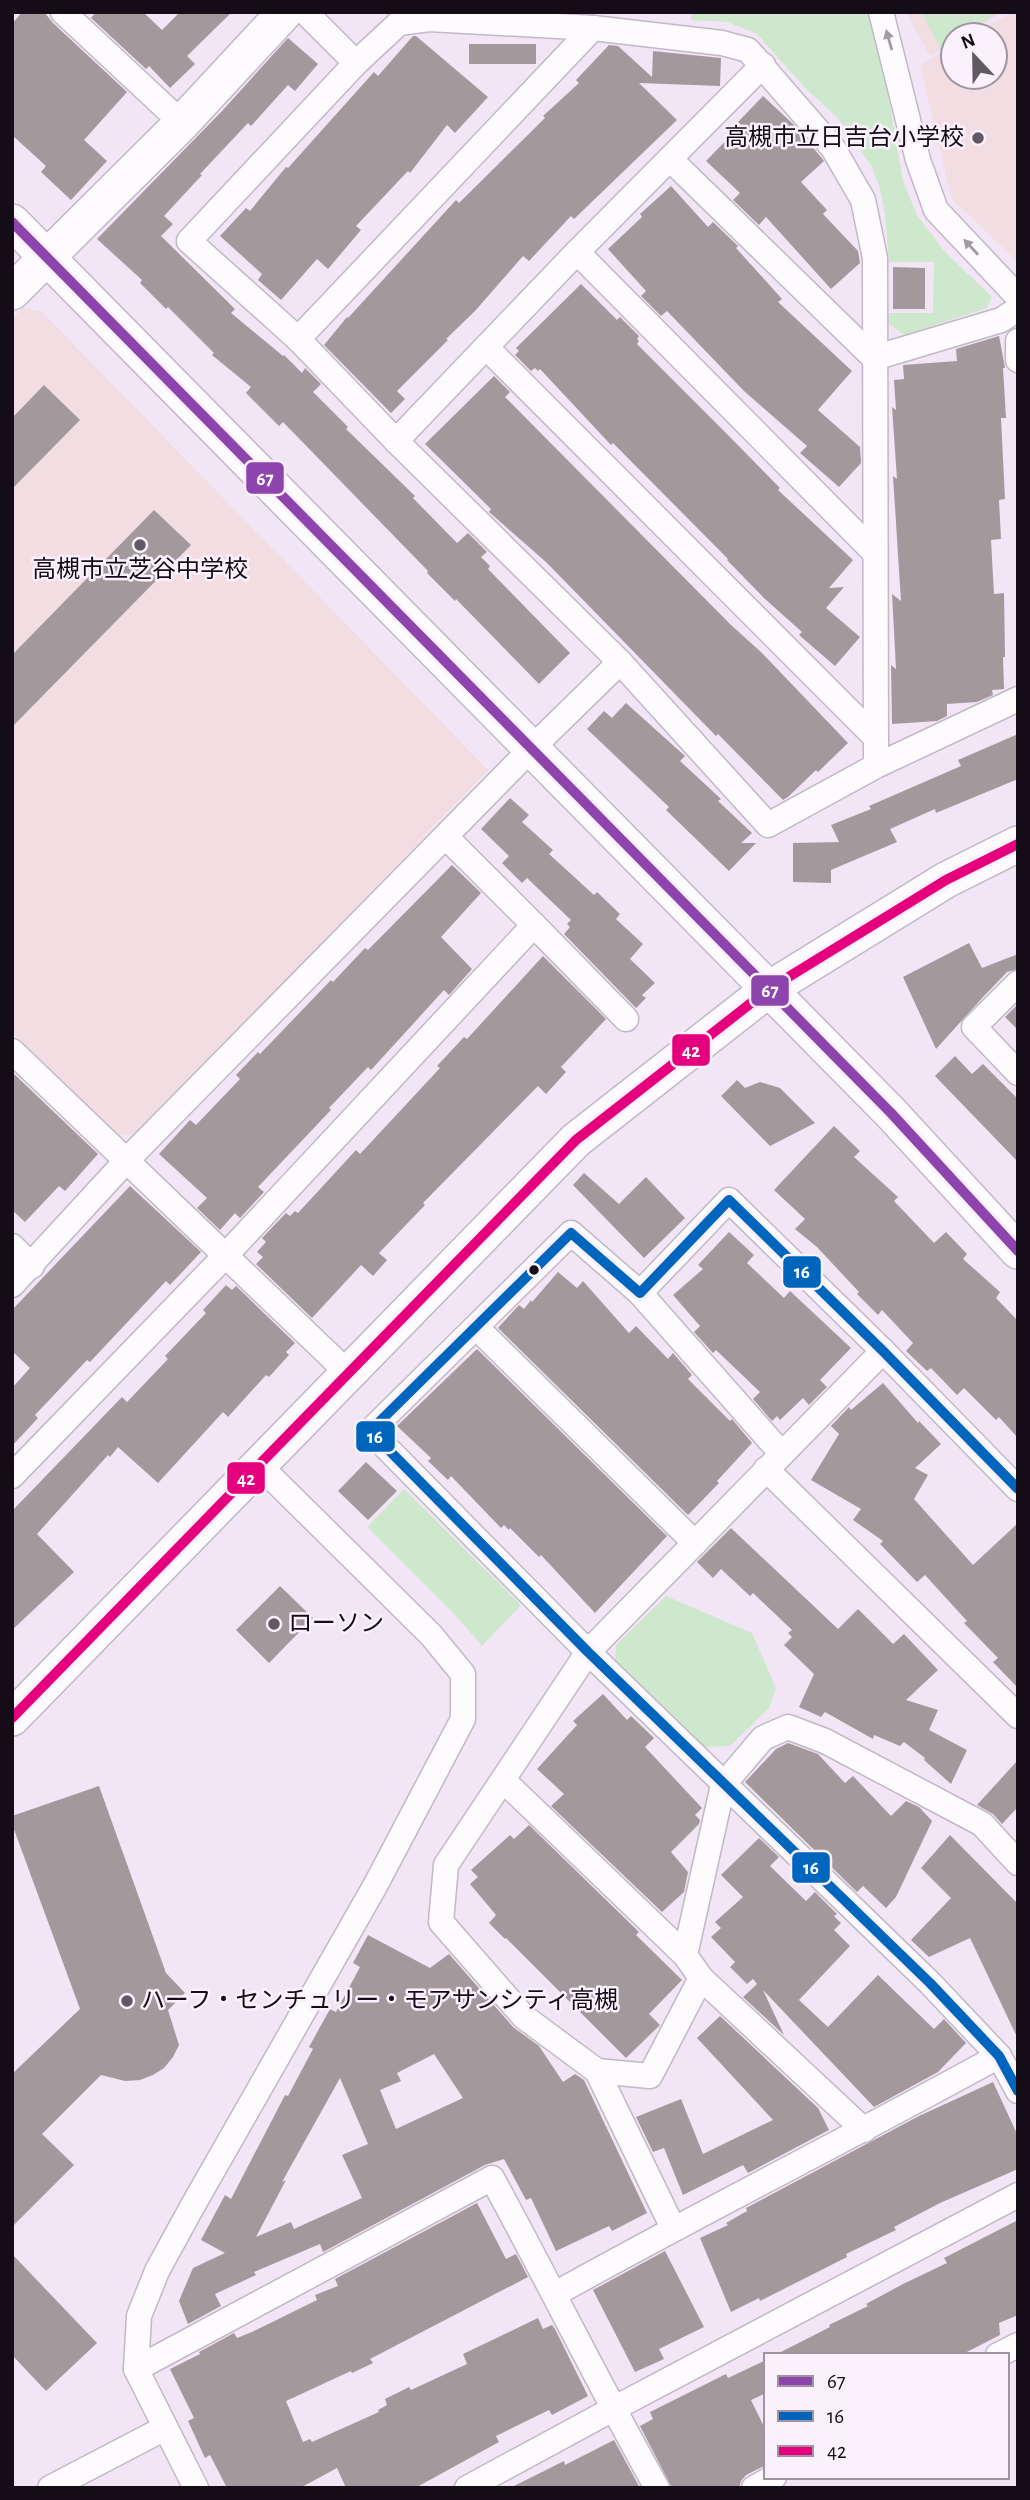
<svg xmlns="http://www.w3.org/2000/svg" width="1030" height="2500" font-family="'Alegreya Sans','Noto Sans JP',sans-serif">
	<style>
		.education { fill: #f1dde2 }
		.green { fill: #cee8cd }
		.building { fill: #a3999c; fill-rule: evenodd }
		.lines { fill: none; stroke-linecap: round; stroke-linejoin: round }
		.street-casing { stroke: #c2b8c6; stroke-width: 27 }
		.secondary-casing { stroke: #c2b8c6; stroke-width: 38 }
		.street { stroke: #fdfbfe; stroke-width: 24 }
		.secondary { stroke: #fdfbfe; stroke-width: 35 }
		.bus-1-casing { stroke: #faf1fd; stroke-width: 16 }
		.bus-2-casing { stroke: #faf1fd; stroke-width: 16 }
		.bus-3-casing { stroke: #faf1fd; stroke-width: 16 }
		.bus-1 { stroke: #8e44ad; stroke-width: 10 }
		.bus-2 { stroke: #0065bd; stroke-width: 10 }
		.bus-3 { stroke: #e5007d; stroke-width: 10 }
		.oneway { fill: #a09ba1 }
		.poi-dot { fill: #625864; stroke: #faf1fd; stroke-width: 2.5 }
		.bus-dot { fill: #140c16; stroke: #faf1fd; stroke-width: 2.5 }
		.labels { text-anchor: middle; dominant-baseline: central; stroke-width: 5; stroke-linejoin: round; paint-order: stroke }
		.poi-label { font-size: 24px; fill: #140c16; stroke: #faf1fd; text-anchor: start }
		.line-badge { stroke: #faf1fd; stroke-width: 2.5 }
		.badge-label { font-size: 19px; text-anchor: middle; font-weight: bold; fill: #fff }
	</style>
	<rect width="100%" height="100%" fill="#f2e5f6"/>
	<g class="education">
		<path d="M906 12H1004L965 35H953V42L930 56Z"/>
		<path d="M1012 12H1018V262L952 199 920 65 953 46V77H995V35H972Z"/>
		<path d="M23 308 41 311 488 770 137 1134 119 1135 12 1032V319Z"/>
	</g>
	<g class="green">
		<path d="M692 12H869L889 100 903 181 917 215 945 252 992 297 987 308 905 335 888 324V313H933L934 262H889L885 214 880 189 872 167 838 118 805 88 757 34 727 22 691 20Z"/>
		<path d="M921 12H999L961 35H953V40L940 48Z"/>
		<path d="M404 1489 521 1605 482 1646 457 1617 367 1527Z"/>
		<path d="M666 1596 752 1633 776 1688 769 1708 730 1746 703 1747 615 1662 616 1645Z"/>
	</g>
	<g class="building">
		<path d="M22 12H44L53 23 127 92 84 140 107 161 71 200 41 172 46 166 12 135V24Z"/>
		<path d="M96 12H143L162 30 180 12H232L187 56 195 64 170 88 149 66 146 69 91 18Z"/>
		<path d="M413 36H416L488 97 455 133 447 125 410 173 408 171 356 226 361 230 328 269 317 259 281 300 258 280 262 274 220 236 246 208 250 211 286 167 288 168 374 72 378 76Z"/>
		<path d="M288 38 318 64 295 91 288 85 251 126 248 123 200 174 202 175 164 216 173 224 161 236 235 309 231 313 283 356 284 355 302 373 305 368 321 384 313 392 348 427 346 429 415 496 413 498 457 543 468 533 487 552 481 557 490 566 488 569 570 653 539 684 456 599 455 601 427 573 428 571 283 422 279 426 246 393 251 387 212 355 214 353 168 307 166 309 140 283 142 280 97 239 222 111Z"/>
		<rect x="469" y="44" width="67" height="20"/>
		<path d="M609 45 618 46 652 77 653 51 721 58 720 86 639 83 677 120 574 219 571 216 529 261 523 256 475 311 446 339 448 340 397 391 405 399 391 413 324 345 347 317 348 318 456 200 459 203 545 118 543 116 579 83 576 80Z"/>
		<path d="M763 96 793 124 821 157 824 161 801 182 827 210 823 214 858 251 860 263 831 289 766 217 759 225 733 200 740 193 706 161 741 125 738 122Z"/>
		<path d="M671 186 708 227 713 222 738 246 736 248 782 299 778 302 852 371 818 410 860 447 861 463 839 487 800 453 807 446 744 391 667 311 661 316 641 296 646 291 608 249 642 217 640 214Z"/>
		<path d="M893 267 925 268V309H893Z"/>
		<path d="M581 284 617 320 620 317 639 336 637 339 639 341 637 344 729 436 780 488 778 490 853 560 829 588 844 587 826 608 860 637 835 666 799 635 802 632 765 599 727 560 728 559 613 443 611 445 540 369 538 371 535 368 531 371 515 355 519 351 516 348Z"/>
		<path d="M999 336 1005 368H1003L1006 418H1001L1005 499 999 500 1001 539 991 540 994 594 1004 593 1005 657H1003L1004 689 992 690 993 695 977 702 947 704V716L937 721 892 724 891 665 896 669 892 594 901 601 893 476 897 479 892 407 896 410 894 380 904 379 903 365 957 361 956 349Z"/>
		<path d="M494 376 510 392 505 397 731 625 762 653 848 743 818 772 816 770 788 797 783 800 718 734 716 736 546 562 489 512 491 509 425 444Z"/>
		<path d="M44 385 80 420 12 489V418Z"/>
		<path d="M154 510 191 545 12 727V655Z"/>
		<path d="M626 703 685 756 680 761 721 799 718 801 752 833 741 843H756L729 871 666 810 669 807 587 729 604 711 612 718Z"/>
		<path d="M1018 734V779L936 813 935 809 890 829 897 842 831 870V883L793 882V843L839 842 831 825 871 809 869 806 961 766 958 760Z"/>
		<path d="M510 798 529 815 522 822 553 850 549 854 594 895 597 892 620 914 616 919 643 944 630 959 655 983 642 995 646 998 636 1008 564 934 570 927 567 924 571 920 527 878 522 883 502 863 509 856 481 829Z"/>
		<path d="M452 865 481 893 441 937 472 969 449 995 444 990 371 1070 368 1067 329 1108 331 1110 258 1187 264 1192 240 1218 235 1213 220 1230 197 1208 207 1198 159 1154 190 1120 196 1125 240 1079 236 1075 258 1052 260 1054 331 980 333 982 365 948 368 950Z"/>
		<path d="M969 943 982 968 1018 954V969L1007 972 984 996 936 1049 903 977Z"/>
		<path d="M543 956 606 1019 561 1067 566 1072 546 1094 538 1086 423 1203 425 1205 379 1253 387 1260 373 1276 361 1265 312 1318 256 1264 263 1257 257 1252 266 1242 262 1238 286 1213 290 1216 295 1211 298 1213 356 1150 360 1154 440 1068 437 1066 464 1037 467 1039Z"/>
		<path d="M1018 1004V1030L1005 1017Z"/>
		<path d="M955 1056 972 1074 983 1064 1018 1099V1162L935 1076Z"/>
		<path d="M12 1072 98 1154 65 1191 59 1186 25 1222 12 1210Z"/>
		<path d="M737 1080 745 1088 760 1082 780 1088 815 1123 770 1146 721 1096Z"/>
		<path d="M834 1126 860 1151 854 1157 898 1197 894 1201 934 1243 946 1232 967 1254 963 1259 1000 1292 996 1298 1018 1321V1438L999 1417 996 1420 964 1388 957 1395 931 1368 927 1371 906 1351 913 1343 882 1310 878 1315 857 1294 859 1292 817 1247 795 1229 805 1219 774 1190Z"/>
		<path d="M584 1173 619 1204 646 1177 685 1218 644 1258 573 1185Z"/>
		<path d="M130 1186 201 1252 170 1285 166 1281 90 1362 87 1360 35 1415 38 1418 12 1446V1388L30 1368 12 1351V1310Z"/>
		<path d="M729 1232 754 1255 747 1263 784 1298 790 1291 851 1348 820 1380 827 1387 809 1405 803 1398 780 1420 777 1416 772 1421 753 1399 760 1392 716 1350 713 1353 694 1332 700 1326 673 1295 703 1269 698 1265Z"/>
		<path d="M558 1272 577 1288 583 1281 629 1333 636 1326 668 1359 673 1353 692 1375 688 1379 730 1421 732 1419 752 1443 717 1481 719 1483 688 1515 498 1328 519 1305 524 1309 531 1300 532 1302Z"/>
		<path d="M226 1285 232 1290 236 1286 295 1343 286 1352 289 1355 269 1377 266 1375 228 1417 223 1412 158 1483 118 1447 110 1457 108 1455 37 1534 74 1572 12 1630V1511L122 1397 127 1402 168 1359 165 1356 206 1313 203 1310Z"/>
		<path d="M477 1349 667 1536 595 1613 541 1555 539 1557 510 1528 509 1530 504 1525 501 1528 451 1476 448 1480 428 1461 431 1458 397 1426Z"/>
		<path d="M883 1383 918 1423 919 1421 941 1444 915 1468 928 1475 914 1499 973 1565 1018 1523V1688L993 1662 998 1658 964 1623 967 1621 925 1575 917 1582 880 1544 883 1541 853 1520 861 1509 811 1480 839 1434 831 1426 849 1407 851 1410Z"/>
		<path d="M366 1462 397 1491 368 1520 338 1491Z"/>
		<path d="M731 1528 838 1629 858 1609 893 1644 904 1634 938 1670 906 1700 938 1710 929 1730 967 1750 951 1784 924 1760 925 1758 904 1742 900 1746 874 1735 873 1739 825 1712 821 1717 799 1707 814 1674 784 1645 792 1637 788 1633 792 1630 753 1593 750 1596 721 1569 713 1578 697 1562Z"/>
		<path d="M280 1586 313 1618 269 1663 236 1630Z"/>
		<path d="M603 1694 627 1720 631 1716 654 1738 645 1747 702 1808 695 1815 700 1820 699 1824 671 1852 688 1872 684 1892 662 1912 551 1806 564 1794 537 1769 577 1725 573 1721Z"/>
		<path d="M788 1743 818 1754 845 1783 853 1776 891 1816 906 1801 919 1807 932 1821 896 1897 886 1908 863 1886 857 1892 745 1782 776 1749Z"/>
		<path d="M1018 1760V1807L1002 1824 993 1814 977 1805Z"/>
		<path d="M99 1786 166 1973 185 1993 168 2010 179 2045 173 2057 164 2068 153 2075 140 2080 125 2081 101 2075 42 2134 74 2165 12 2227V2074L80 2009 12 1824V1816Z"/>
		<path d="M529 1825 639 1932 636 1935 682 1980 649 2014 660 2025 626 2058 506 1938 505 1939 489 1923 496 1915 470 1884 478 1877 471 1870 510 1835 514 1839Z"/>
		<path d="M950 1835 1018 1904V2039L970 1938 929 1957 911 1940 951 1898 921 1868Z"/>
		<path d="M759 1838 779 1857 770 1866 806 1901 815 1892 837 1914 834 1916 841 1923 834 1930 850 1946 799 2000 828 2027 878 1975 934 2029 944 2019 966 2043 938 2072 874 2107 763 1990 784 2035 743 1997 757 1984 753 1979 747 1984 730 1967 735 1962 711 1937 721 1928 715 1922 743 1897 721 1875Z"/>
		<path d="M368 1935 430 1968 449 1954 513 2027 539 2046 563 2082 575 2074 584 2080 647 2213 612 2231 609 2226 556 2251 531 2198 526 2200 504 2159 485 2165 323 2252 320 2244 254 2272 256 2275 215 2294 221 2306 188 2324 179 2301 193 2268 225 2253 201 2240 225 2195 231 2199 285 2095 288 2096 313 2049 309 2047 330 2009 336 2012 360 1967 353 1963ZM434 2054 463 2098 396 2129 380 2090 401 2081 397 2073ZM340 2078 368 2144 342 2155 362 2198 294 2229 291 2222 256 2237 286 2180 282 2182Z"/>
		<path d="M720 2016 818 2108 829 2130 748 2173 743 2165 683 2195 664 2148 653 2152 636 2117 681 2099 703 2154 773 2120 697 2038Z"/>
		<path d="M993 2082 1018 2136V2169L940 2203 894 2227 896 2230 846 2254 847 2257 760 2301 759 2298 731 2312 700 2238 728 2225 726 2223 747 2211 746 2208 919 2116Z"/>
		<path d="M477 2203 506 2259 516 2254 528 2277 370 2359 373 2363 352 2373 351 2371 286 2401 303 2442 310 2439 312 2442 379 2412 378 2410 387 2405 385 2399 409 2387 411 2390 467 2364 463 2354 538 2318 543 2329 552 2325 555 2329 588 2396 552 2415 549 2410 496 2436 499 2442 415 2488H346L337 2468 300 2488H227L210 2455 205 2458 188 2421 194 2418 170 2369 200 2354 199 2352 234 2333 237 2338 252 2332 317 2300 315 2295 338 2286 335 2279Z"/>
		<path d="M1018 2220V2315L999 2323 1000 2335 961 2355H775L830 2327 829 2325 868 2306 866 2304 903 2284 947 2263 944 2258Z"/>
		<path d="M665 2251 704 2327 659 2349 664 2359 635 2372 593 2290Z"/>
		<path d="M12 2254 97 2343 46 2391 12 2355Z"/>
		<path d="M766 2360V2393L751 2400 766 2431V2465L746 2475 741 2481 739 2488H672L640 2426 653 2419 650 2412 726 2374 728 2378Z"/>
		<path d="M614 2440 640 2488H510L564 2461 565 2465Z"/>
	</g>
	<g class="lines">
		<g class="street-casing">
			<g id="street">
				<path d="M63 12 182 123"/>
				<path d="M305 12 356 63"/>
				<path d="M881 12 918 160 936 210 1018 297"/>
				<path d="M670 159 874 358"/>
				<path d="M577 252 875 553"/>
				<path d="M298 339 593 28"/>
				<path d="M1018 341V360"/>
				<path d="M486 347 876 738"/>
				<path d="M874 358 1001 320 1018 309"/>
				<path d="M396 441 577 252 763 65"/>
				<path d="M876 766 875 258 863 200 833 148 748 50 722 43 593 28 429 19 399 23 356 63 189 241 298 339 396 441 620 662 768 825 876 766 1018 699"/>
				<path d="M534 925 626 1019"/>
				<path d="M1018 983 974 1027 1018 1073"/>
				<path d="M12 1051 347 1372"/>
				<path d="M12 1246 32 1266"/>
				<path d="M12 1285 127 1160 532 748 620 662"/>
				<path d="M640 1293 782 1454"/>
				<path d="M476 1327 695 1543"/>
				<path d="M766 1469 1018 1716"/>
				<path d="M12 1476 225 1256 534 925 446 837"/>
				<path d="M1018 1489 883 1351 729 1200 640 1293 571 1233 370 1431 588 1652 930 1983 999 2056 1018 2091"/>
				<path d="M504 1781 685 1955"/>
				<path d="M701 1978 864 2130"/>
				<path d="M597 2071 650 2076 701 1978 685 1955 723 1785 763 1738 788 1727 825 1741 982 1824 1018 1863"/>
				<path d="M673 2228 597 2071 524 2017 441 1922 446 1865 588 1652 883 1351"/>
				<path d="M555 2294C702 2212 852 2137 999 2056"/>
				<path d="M998 2355 1018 2345"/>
				<path d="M136 2369 492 2178C548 2281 600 2386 657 2488"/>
				<path d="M50 2488 165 2428"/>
				<path d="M196 2488 136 2369 139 2316 157 2271 192 2207 375 1886 463 1719V1674L431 1635 259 1465"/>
				<path d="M467 2488 613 2409 1018 2195"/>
				<path d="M754 2488 774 2477"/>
			</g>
		</g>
		<g class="secondary-casing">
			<g id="secondary">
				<path d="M12 222 891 1113 1018 1251"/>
				<path d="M12 292 182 123 285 12"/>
				<path d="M12 1718 576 1140 769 989 946 880 1018 844"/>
			</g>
		</g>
		<use href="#street" class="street"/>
		<use href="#secondary" class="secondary"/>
		<g class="bus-1-casing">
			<path id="bus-1" d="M12 222 891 1113 1018 1251"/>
		</g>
		<g class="bus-2-casing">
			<path id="bus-2" d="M1018 1489 883 1351 729 1200 640 1293 571 1233 370 1431 588 1652 930 1983 999 2056 1018 2091"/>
		</g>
		<g class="bus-3-casing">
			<path id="bus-3" d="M12 1718 576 1140 769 989 946 880 1018 844"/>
		</g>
		<use href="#bus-1" class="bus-1"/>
		<use href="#bus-2" class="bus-2"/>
		<use href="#bus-3" class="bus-3"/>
	</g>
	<defs><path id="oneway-solid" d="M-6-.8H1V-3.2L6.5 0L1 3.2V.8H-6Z" transform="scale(1.75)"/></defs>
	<g class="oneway">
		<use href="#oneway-solid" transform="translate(889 40) rotate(-106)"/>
		<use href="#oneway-solid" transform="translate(971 247) rotate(-133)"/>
	</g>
	<g class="poi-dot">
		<circle cx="978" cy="138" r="7"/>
		<circle cx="140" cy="545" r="7"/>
		<circle cx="274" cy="1624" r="7"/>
		<circle cx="127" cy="2001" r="7"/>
	</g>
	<circle class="bus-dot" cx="534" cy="1270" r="6"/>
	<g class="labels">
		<g class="poi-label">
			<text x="964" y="138" text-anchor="end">高槻市立日吉台小学校</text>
			<text x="140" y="570" text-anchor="middle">高槻市立芝谷中学校</text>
			<text x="288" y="1624">ローソン</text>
			<text x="141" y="2001">ハーフ・センチュリー・モアサンシティ高槻</text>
		</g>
	</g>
	<g class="line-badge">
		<rect x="245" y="461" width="40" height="34" rx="7" fill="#8e44ad"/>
		<rect x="750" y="974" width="40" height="33" rx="7" fill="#8e44ad"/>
		<rect x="671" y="1033" width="40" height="34" rx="7" fill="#e5007d"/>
		<rect x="782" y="1255" width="40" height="34" rx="7" fill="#0065bd"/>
		<rect x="355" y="1420" width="41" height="33" rx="7" fill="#0065bd"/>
		<rect x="226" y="1461" width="40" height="34" rx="7" fill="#e5007d"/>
		<rect x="791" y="1851" width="40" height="33" rx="7" fill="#0065bd"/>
	</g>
	<g class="badge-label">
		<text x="265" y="485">67</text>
		<text x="770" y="997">67</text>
		<text x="691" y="1057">42</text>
		<text x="802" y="1278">16</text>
		<text x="375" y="1443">16</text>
		<text x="246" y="1485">42</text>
		<text x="811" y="1874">16</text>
	</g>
	<rect width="1030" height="2500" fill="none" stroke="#140c16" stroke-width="28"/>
	<rect x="764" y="2353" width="245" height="126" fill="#faf1fd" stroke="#9e95a1" stroke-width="2"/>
	<rect x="778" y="2376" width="35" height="10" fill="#8e44ad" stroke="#9e95a1" stroke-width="2"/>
	<text x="827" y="2388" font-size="21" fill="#140c16">67</text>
	<rect x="778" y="2411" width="35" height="10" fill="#0065bd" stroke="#9e95a1" stroke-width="2"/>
	<text x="827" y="2423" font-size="21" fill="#140c16">16</text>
	<rect x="778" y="2446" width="35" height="10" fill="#e5007d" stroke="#9e95a1" stroke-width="2"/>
	<text x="827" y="2458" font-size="21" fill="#140c16">42</text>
	<g transform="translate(974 56) rotate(338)"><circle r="33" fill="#faf1fd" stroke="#9e95a1" stroke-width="2"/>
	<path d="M0-5L12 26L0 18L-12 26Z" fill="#625864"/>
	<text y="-10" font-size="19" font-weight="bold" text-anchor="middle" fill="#140c16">N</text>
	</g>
</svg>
